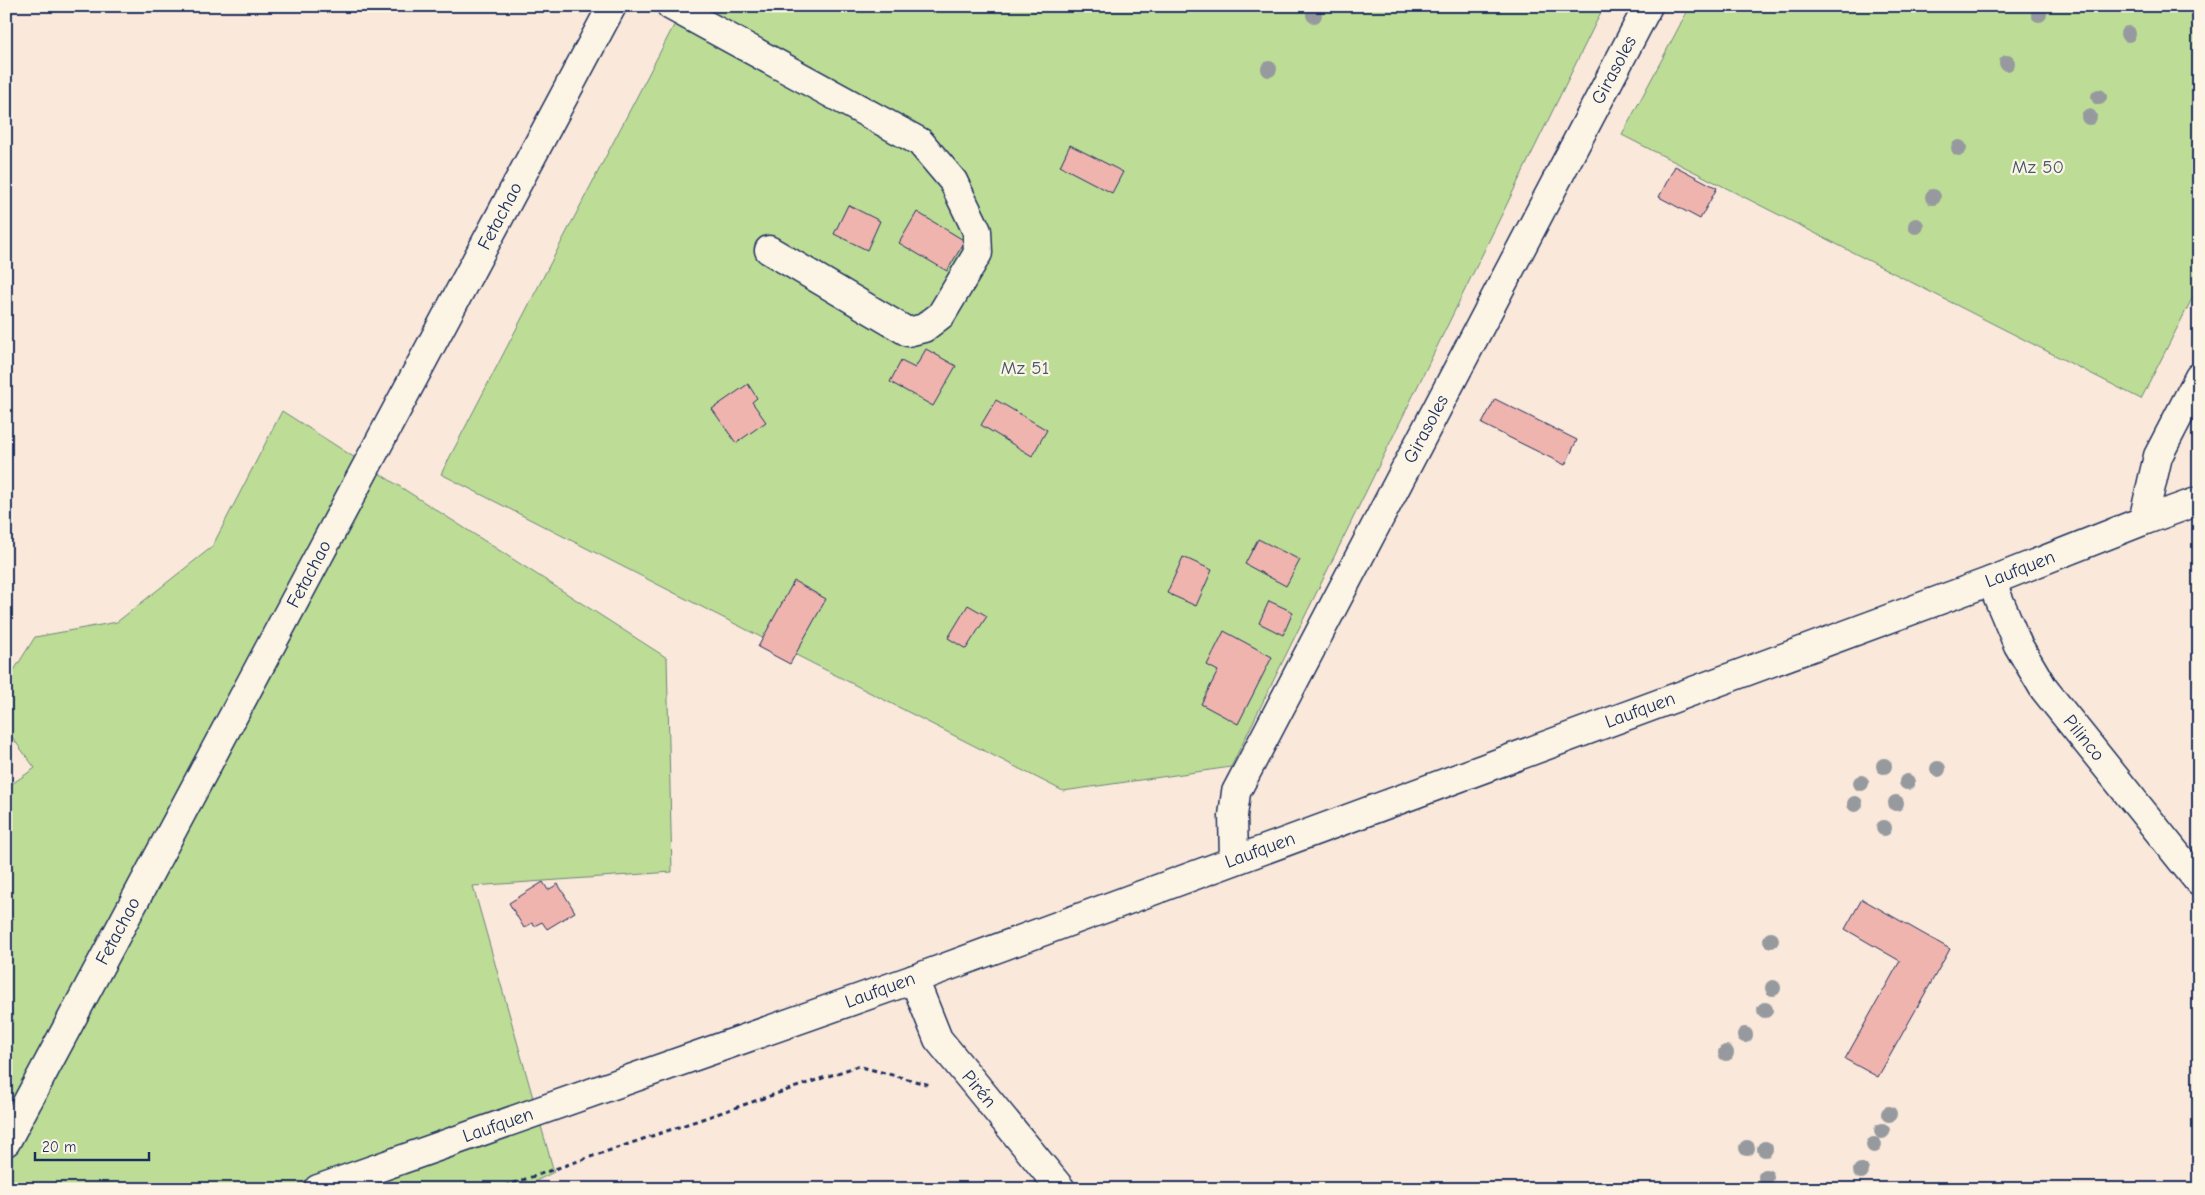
<svg xmlns="http://www.w3.org/2000/svg" width="2205" height="1195" font-family="'Comic Neue',sans-serif">
	<style>
		.green { fill: #bddd96; stroke: #6c867a }
		.building { fill: #f0b4af; stroke: #1b2f5e }
		.lines { fill: none; stroke-linecap: round; stroke-linejoin: round }
		.minor-casing { stroke: #1b2f5e; stroke-width: 31 }
		.path { stroke: #1b2f5e; stroke-width: 3; stroke-dasharray: 5 4; stroke-linecap: butt }
		.minor { stroke: #fcf5e5; stroke-width: 28 }
		.tree { fill: #969a9e }
		.labels { text-anchor: middle; dominant-baseline: central; stroke-width: 4.5; stroke-linejoin: round; paint-order: stroke }
		.street-label { font-size: 19px; fill: #1b2f5e; stroke: #fcf5e5 }
		.park-label { font-size: 19px; fill: #445a6c; stroke: #fcf5e5 }
	</style>
	<rect width="100%" height="100%" fill="#fae8da"/>
	<filter id="ink" filterUnits="userSpaceOnUse"><feTurbulence type="fractalNoise" baseFrequency=".02" numOctaves="2"/><feDisplacementMap in="SourceGraphic" scale="10" xChannelSelector="R" yChannelSelector="G"/><feConvolveMatrix kernelMatrix="1 2 1 2 8 2 1 2 1" color-interpolation-filters="sRGB"/></filter>
	<g filter="url(#ink)">
		<g class="green">
			<path d="M684 6H1604L1231 767 1063 791 441 474Z"/>
			<path d="M1690 6H2199V285L2141 399 1622 135Z"/>
			<path d="M282 411 667 658 672 872 473 886 554 1172 520 1189H6V788L35 768 6 729V683L35 637 117 622 212 547Z"/>
		</g>
		<g class="building">
			<path d="M1070 145 1123 172 1112 193 1060 166Z"/>
			<path d="M1675 166 1717 188 1700 219 1659 197Z"/>
			<path d="M848 205 880 221 867 250 834 234Z"/>
			<path d="M917 212 965 241 947 271 899 243Z"/>
			<path d="M926 349 956 366 933 406 890 382 901 361 915 368Z"/>
			<path d="M748 384 757 398 752 402 766 422 736 443 712 409Z"/>
			<path d="M1495 399 1577 440 1565 465 1482 424Z"/>
			<path d="M996 400 1047 430 1032 456 981 425Z"/>
			<path d="M1258 539 1300 560 1286 586 1245 564Z"/>
			<path d="M1183 557 1212 570 1196 606 1167 593Z"/>
			<path d="M794 581 826 599 790 664 758 647Z"/>
			<path d="M1269 601 1293 612 1283 635 1259 623Z"/>
			<path d="M968 605 987 616 966 649 948 638Z"/>
			<path d="M1224 631 1272 657 1238 724 1201 704 1218 671 1207 665Z"/>
			<path d="M543 882 548 890 558 884 575 912 547 929 542 922 534 926 532 923 524 928 509 903Z"/>
			<path d="M1862 899 1950 949 1878 1077 1845 1059 1900 961 1845 929Z"/>
		</g>
		<g class="lines">
			<g class="minor-casing">
				<g id="minor">
					<path d="M671 6 920 142 953 181 977 231 978 253 941 315 924 328 908 332 769 250"/>
					<path d="M2143 521 2158 456 2199 377"/>
					<path d="M1991 581 2018 645 2044 689 2199 882"/>
					<path d="M1234 859 1233 816 1236 792 1648 6"/>
					<path d="M914 979 938 1039 1061 1189"/>
					<path d="M6 1142 612 6"/>
					<path d="M318 1189 914 979 1991 581 2143 521 2199 501"/>
				</g>
			</g>
			<path class="path" d="M496 1189 858 1066 930 1085"/>
			<use href="#minor" class="minor"/>
		</g>
		<g class="tree">
			<circle cx="2039" cy="14" r="8"/>
			<circle cx="1314" cy="15" r="8"/>
			<circle cx="2128" cy="34" r="8"/>
			<circle cx="2007" cy="63" r="8"/>
			<circle cx="1269" cy="69" r="8"/>
			<circle cx="2099" cy="97" r="8"/>
			<circle cx="2089" cy="117" r="8"/>
			<circle cx="1959" cy="148" r="8"/>
			<circle cx="1933" cy="197" r="8"/>
			<circle cx="1916" cy="226" r="8"/>
			<circle cx="1884" cy="766" r="8"/>
			<circle cx="1938" cy="769" r="8"/>
			<circle cx="1907" cy="782" r="8"/>
			<circle cx="1861" cy="783" r="8"/>
			<circle cx="1896" cy="803" r="8"/>
			<circle cx="1855" cy="804" r="8"/>
			<circle cx="1884" cy="828" r="8"/>
			<circle cx="1771" cy="940" r="8"/>
			<circle cx="1773" cy="988" r="8"/>
			<circle cx="1765" cy="1010" r="8"/>
			<circle cx="1745" cy="1035" r="8"/>
			<circle cx="1726" cy="1053" r="8"/>
			<circle cx="1889" cy="1114" r="8"/>
			<circle cx="1882" cy="1131" r="8"/>
			<circle cx="1874" cy="1145" r="8"/>
			<circle cx="1747" cy="1148" r="8"/>
			<circle cx="1765" cy="1149" r="8"/>
			<circle cx="1861" cy="1171" r="8"/>
			<circle cx="1766" cy="1177" r="8"/>
		</g>
	</g>
	<g class="labels">
		<g class="street-label">
			<text transform="translate(1614 70) rotate(-62)">Girasoles</text>
			<text transform="translate(500 216) rotate(-62)">Fetachao</text>
			<text transform="translate(1426 429) rotate(-62)">Girasoles</text>
			<text transform="translate(2020 569) rotate(-21)">Laufquen</text>
			<text transform="translate(309 574) rotate(-62)">Fetachao</text>
			<text transform="translate(1640 710) rotate(-20)">Laufquen</text>
			<text transform="translate(2084 738) rotate(51)">Pilinco</text>
			<text transform="translate(1260 850) rotate(-20)">Laufquen</text>
			<text transform="translate(118 931) rotate(-62)">Fetachao</text>
			<text transform="translate(880 990) rotate(-20)">Laufquen</text>
			<text transform="translate(979 1089) rotate(50)">Pirén</text>
			<text transform="translate(498 1125) rotate(-19)">Laufquen</text>
		</g>
		<g class="park-label">
			<text x="2038" y="167">Mz 50</text>
			<text x="1025" y="368">Mz 51</text>
		</g>
	</g>
	<rect width="2205" height="1195" fill="none" stroke="#fcf5e5" stroke-width="25"/>
	<rect x="12" y="12" width="2180" height="1170" fill="none" stroke="#1b2f5e" stroke-width="2" filter="url(#ink)"/>
	<path d="M35 1152v8h114v-8" fill="none" stroke="#1b2f5e" stroke-width="2.5"/>
	<text x="42" y="1152" font-size="15" fill="#1b2f5e" stroke="#fcf5e5" stroke-width="4" paint-order="stroke">20 m</text>
</svg>
